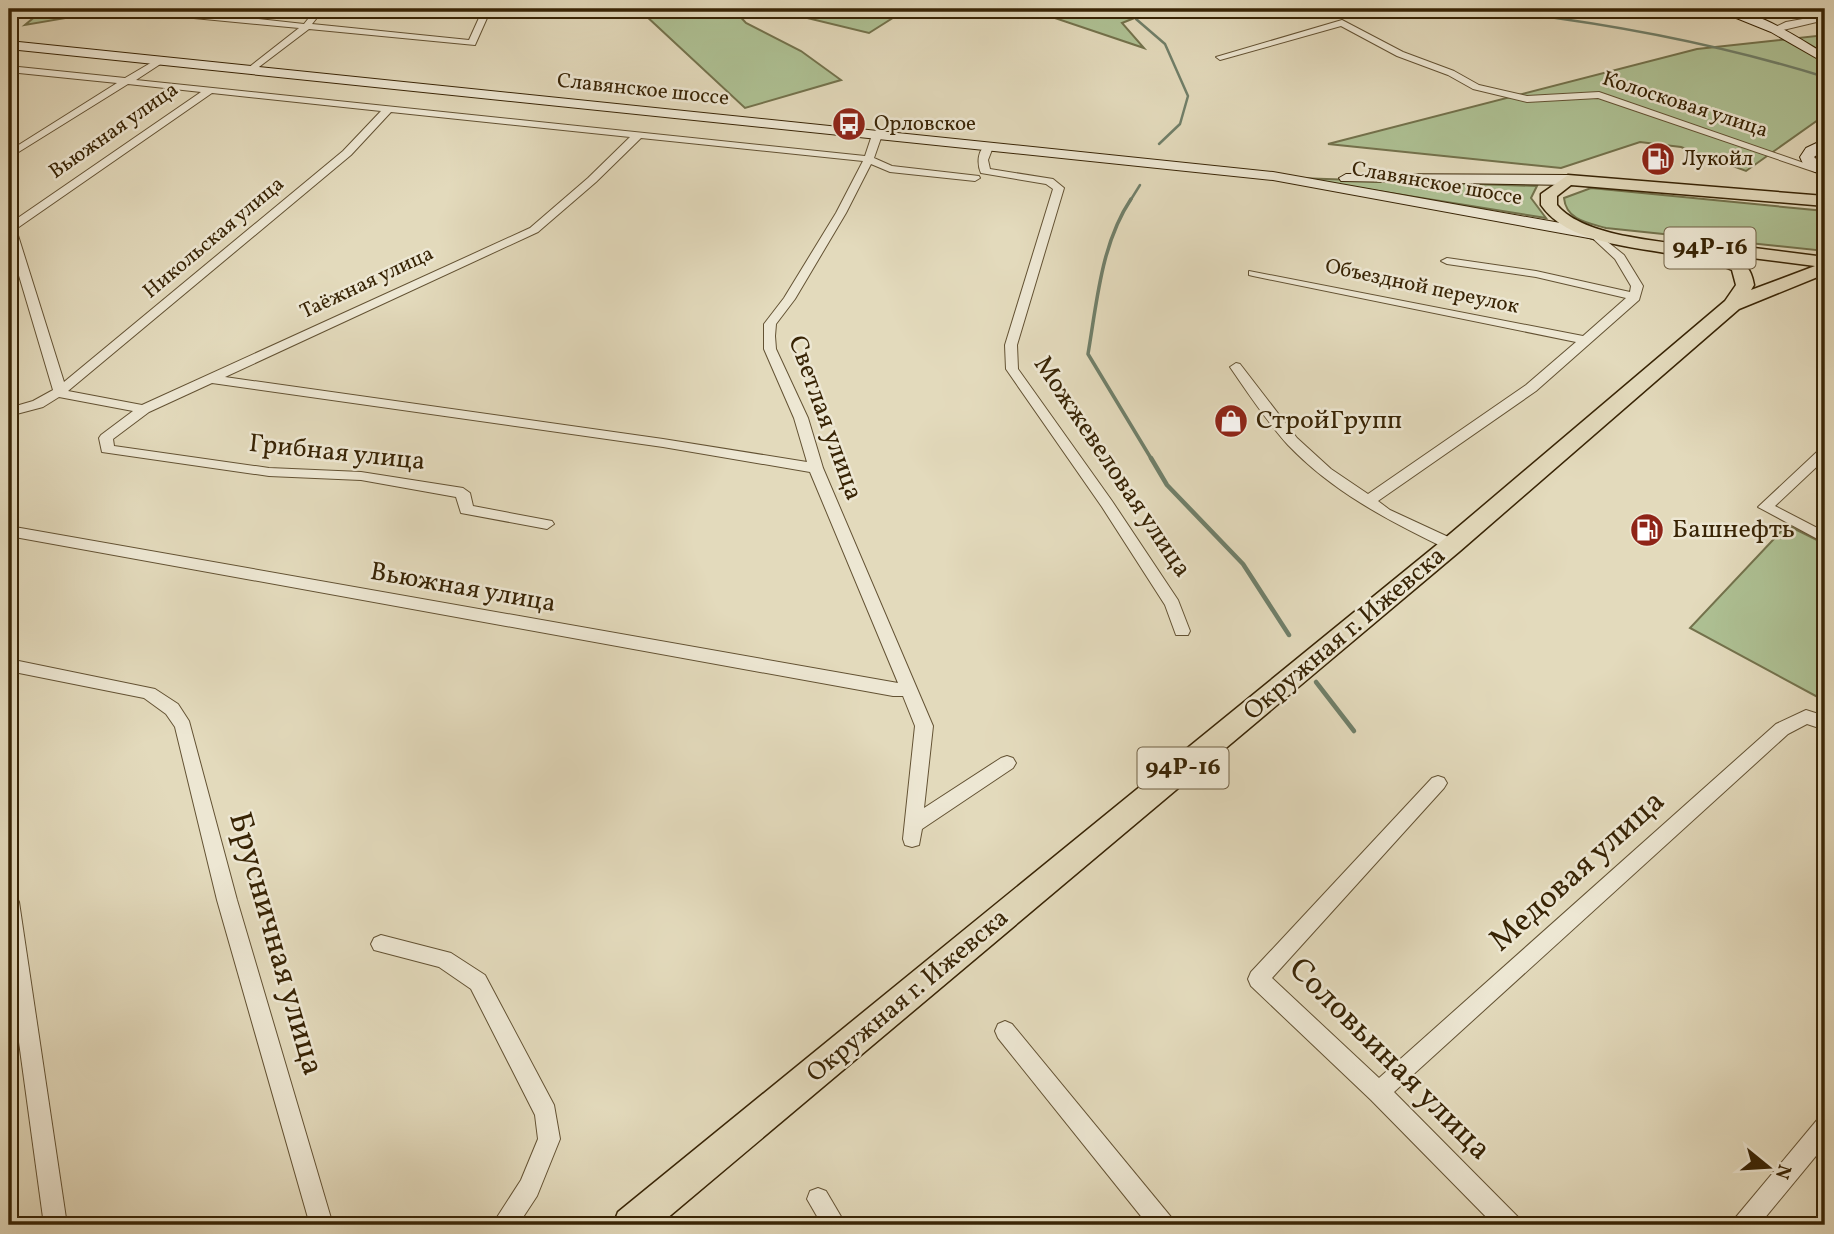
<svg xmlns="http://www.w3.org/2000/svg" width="1834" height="1234" font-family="Vollkorn,serif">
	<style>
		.green { fill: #aec194; stroke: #73724c; stroke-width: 2 }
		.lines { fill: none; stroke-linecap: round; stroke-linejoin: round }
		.stream-far2 { stroke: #707f69; stroke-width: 2.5 }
		.stream-far1 { stroke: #707f69; stroke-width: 3.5 }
		.stream { stroke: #707f69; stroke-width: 4.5 }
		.street-casing { stroke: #635233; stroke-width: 2 }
		.secondary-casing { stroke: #382405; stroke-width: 2 }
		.primary-casing { stroke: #382405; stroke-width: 3 }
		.street { fill: #ede7d3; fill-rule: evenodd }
		.secondary { fill: #ede7d3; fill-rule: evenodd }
		.primary { fill: #e3dabc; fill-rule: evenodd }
		.labels { text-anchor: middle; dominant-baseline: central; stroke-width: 5; stroke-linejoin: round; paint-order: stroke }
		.far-street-label { font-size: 21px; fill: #382405; stroke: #ede7d3 }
		.far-poi-label { font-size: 21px; fill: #382405; stroke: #ede7d3; text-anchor: start }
		.shield { fill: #ede7d3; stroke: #6e5e43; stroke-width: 2 }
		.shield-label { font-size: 24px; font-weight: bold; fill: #382405 }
		.street-label { font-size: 26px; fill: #382405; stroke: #ede7d3 }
		.poi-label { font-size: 26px; fill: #382405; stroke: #ede7d3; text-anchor: start }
		.near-street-label { font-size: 32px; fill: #382405; stroke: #ede7d3 }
	</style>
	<rect width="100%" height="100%" fill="#e3dabc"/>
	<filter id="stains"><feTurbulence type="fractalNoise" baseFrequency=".00286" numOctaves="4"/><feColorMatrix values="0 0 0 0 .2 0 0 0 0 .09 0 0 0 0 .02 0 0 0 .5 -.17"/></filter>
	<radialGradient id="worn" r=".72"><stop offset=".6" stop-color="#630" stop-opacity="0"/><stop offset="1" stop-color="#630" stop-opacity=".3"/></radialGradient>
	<g class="green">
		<path d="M44 9H118L25 25Z"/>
		<path d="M647 9H733L746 23 801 51 841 80 745 108 644 14Z"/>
		<path d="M770 9H1157L1122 23 1144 48 1052 17 896 16 869 33Z"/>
		<path d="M1825 35V115L1746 171 1681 147 1640 142 1561 168 1328 144 1697 49Z"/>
		<path d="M1297 178 1537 186 1531 198 1546 218Z"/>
		<path d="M1591 188 1825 211V251L1606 228C1588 223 1566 220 1564 198Z"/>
		<path d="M1787 525 1825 544V701L1690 628Z"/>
	</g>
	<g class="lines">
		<g class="stream-far2">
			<path d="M1483 9C1597 21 1715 43 1825 77"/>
			<path d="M1136 19 1165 44 1188 96 1180 124 1159 144"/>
			<path d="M1130 201 1140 185"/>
		</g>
		<path class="stream-far1" d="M1131 199C1101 244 1097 302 1088 354L1152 460"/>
		<g class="stream">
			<path d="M1151 458 1167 485 1243 564 1289 635"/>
			<path d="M1316 682 1354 731"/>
		</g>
		<g class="street-casing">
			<g id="street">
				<path d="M168 9 304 24 316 9H324L312 24 469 40 483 9H491L475 45 309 29 251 73 246 70 248 68 299 28 173 16Z"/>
				<path d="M1825 15V20L1775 32 1771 29 1786 22Z"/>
				<path d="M1342 20 1403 52 1454 71 1479 85 1527 96 1599 92 1824 170 1815 172 1598 98 1527 102 1473 89 1448 75 1397 56 1341 26 1220 60 1216 57Z"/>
				<path d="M159 58 162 59V63L136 80 865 156 872 135 877 132 882 135 874 158 892 166 979 176 980 178 975 181 890 172 871 164 846 213 795 299 776 324 775 336 776 349 808 418 823 468 933 726 924 808 1001 758 1007 756 1013 758 1016 763 1013 768 922 829 919 845 912 847 905 845 903 839 915 726 903 696H893L9 536V526L898 683 810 472 663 447 212 383 149 412 113 439 114 446 269 468 361 472 463 488 470 493 473 506 552 521 554 524 547 529 461 513 456 497 361 480 269 476 102 452 99 438 101 435 133 411 59 397 43 407 9 416V408L33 401 53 390 9 242V224L201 92 128 84 9 158V151L117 83 9 72V66L125 78ZM212 93 381 111 343 151 64 382 16 229ZM391 112 630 137 588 178 530 228 142 405 68 391 351 155ZM641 138 863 161 836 213 784 298 764 324V349L794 418 807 462 663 439 225 377 538 232 596 182Z"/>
				<path d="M988 144 993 147 988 160 990 169 1053 179 1064 188 1017 345 1018 369 1112 501 1178 600 1190 631 1188 635H1176L1165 605 1102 507 1006 369 1005 345 1053 189 1046 184 981 173C977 164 977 149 988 144Z"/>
				<path d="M1594 231 1624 255 1643 286 1639 300 1536 391 1378 501 1390 510 1457 541 1459 545 1457 549H1447C1389 521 1333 492 1288 445 1267 422 1248 393 1230 367L1236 363 1240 364 1297 438 1331 469 1368 494 1526 385 1576 342 1253 276 1249 275V271L1583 336 1626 298 1536 277 1447 264 1441 261 1447 258 1536 271 1630 292 1631 286 1615 259 1588 234Z"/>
				<path d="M1825 448V459L1775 506 1825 532V543L1758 507 1820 449Z"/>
				<path d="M9 659 155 689 178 704 189 721 237 900 333 1225H310L217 900 175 727 166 714 144 698 9 671Z"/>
				<path d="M1806 710 1825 716V730L1807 724 1788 734 1394 1092 1518 1217 1521 1225H1494L1371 1100 1251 986 1248 979 1251 972 1432 778 1438 776 1444 778 1447 783 1444 788 1272 978 1379 1078 1776 724Z"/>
				<path d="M9 894 16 896 19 902 67 1225H44L9 969Z"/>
				<path d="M381 935 451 953 485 975 554 1105 560 1139 537 1196 518 1225H492L521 1180 538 1139 535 1115 471 989 439 967 374 950 371 944 374 938Z"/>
				<path d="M1005 1021 1012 1024 1171 1217 1174 1225H1148L998 1038 995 1031 998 1024Z"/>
				<path d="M1825 1117V1145L1759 1225H1733L1736 1217 1817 1120Z"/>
				<path d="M818 1188 826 1191 846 1225H822L807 1199 810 1191Z"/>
			</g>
		</g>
		<g class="secondary-casing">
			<g id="secondary">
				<path d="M1714 9C1754 7 1792 34 1825 54V63L1771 32Z"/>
				<path d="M9 41 1273 172 1594 229 1602 234 1594 239 1273 180 9 49Z"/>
				<path d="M1825 139V149L1814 157 1825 167V177L1804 166 1800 157 1806 148Z"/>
				<path d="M1346 174 1568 175 1576 180 1568 185 1341 181 1339 178Z"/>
			</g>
		</g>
		<g class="primary-casing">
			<path id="primary" d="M1568 175 1825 196V206L1571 185 1557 196V205C1584 238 1666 241 1707 248L1709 244 1715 243 1825 257V274L1739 309 1460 551 659 1225H613L618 1212 1444 539 1725 301 1736 285 1732 270C1676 244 1576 256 1541 205V194ZM1728 255 1815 266 1751 290 1754 285C1751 267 1744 262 1728 255Z"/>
		</g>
		<use href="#street" class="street"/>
		<use href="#secondary" class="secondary"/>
		<use href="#primary" class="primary"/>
	</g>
	<defs>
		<g id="bus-disc" transform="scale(1.75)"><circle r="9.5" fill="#8f2418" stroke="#ede7d3"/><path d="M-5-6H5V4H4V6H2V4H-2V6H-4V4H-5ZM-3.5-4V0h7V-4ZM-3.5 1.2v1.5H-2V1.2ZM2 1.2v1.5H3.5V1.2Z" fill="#fff"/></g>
		<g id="fuel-disc" transform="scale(1.75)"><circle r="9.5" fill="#8f2418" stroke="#ede7d3"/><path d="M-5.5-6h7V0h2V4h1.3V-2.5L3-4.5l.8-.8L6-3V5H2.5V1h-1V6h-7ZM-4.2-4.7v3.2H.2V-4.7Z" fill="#fff"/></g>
		<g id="shop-disc" transform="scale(1.75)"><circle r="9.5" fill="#8f2418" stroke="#ede7d3"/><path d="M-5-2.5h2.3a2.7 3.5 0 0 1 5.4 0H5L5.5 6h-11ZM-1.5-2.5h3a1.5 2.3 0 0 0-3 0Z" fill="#fff"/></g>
	</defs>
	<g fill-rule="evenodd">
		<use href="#bus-disc" x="849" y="124"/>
		<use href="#fuel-disc" x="1658" y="159"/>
		<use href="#shop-disc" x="1231" y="421"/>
		<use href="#fuel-disc" x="1647" y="530"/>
	</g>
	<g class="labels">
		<g class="far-street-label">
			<text transform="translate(643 90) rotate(6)">Славянское шоссе</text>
			<text transform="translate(1685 105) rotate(18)">Колосковая улица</text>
			<text transform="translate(114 131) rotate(-35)">Вьюжная улица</text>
			<text transform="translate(1437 184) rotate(10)">Славянское шоссе</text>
			<text transform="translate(214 238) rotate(-40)">Никольская улица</text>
			<text transform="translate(367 283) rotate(-25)">Таёжная улица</text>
			<text transform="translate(1422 287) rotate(12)">Объездной переулок</text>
		</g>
		<g class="far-poi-label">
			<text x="874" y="124">Орловское</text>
			<text x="1682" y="159">Лукойл</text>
		</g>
		<g class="shield">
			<rect x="1664.5" y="227.5" width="91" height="41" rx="5"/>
			<rect x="1137.5" y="747.5" width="91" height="41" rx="5"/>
		</g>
		<g class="shield-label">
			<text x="1710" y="248">94Р-16</text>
			<text x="1183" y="768">94Р-16</text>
		</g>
		<g class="street-label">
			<text transform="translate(825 418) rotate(70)">Светлая улица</text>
			<text transform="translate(337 453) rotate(6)">Грибная улица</text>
			<text transform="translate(1112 467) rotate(56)">Можжевеловая улица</text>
			<text transform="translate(463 588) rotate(10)">Вьюжная улица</text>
			<text transform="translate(1345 634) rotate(-40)">Окружная г. Ижевска</text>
			<text transform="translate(908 996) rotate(-40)">Окружная г. Ижевска</text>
		</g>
		<g class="poi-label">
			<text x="1256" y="421">СтройГрупп</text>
			<text x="1672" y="530">Башнефть</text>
		</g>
		<g class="near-street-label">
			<text transform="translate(1578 872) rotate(-42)">Медовая улица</text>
			<text transform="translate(275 944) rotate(74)">Брусничная улица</text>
			<text transform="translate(1389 1060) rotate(45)">Соловьиная улица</text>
		</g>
	</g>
	<rect width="1834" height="1234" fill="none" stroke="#e3dabc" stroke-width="35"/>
	<rect x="10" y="10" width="1813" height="1213" fill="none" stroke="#382405" stroke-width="3.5"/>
	<rect x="18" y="18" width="1799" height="1199" fill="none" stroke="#382405" stroke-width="2"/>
	<g transform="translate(1768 1167) rotate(108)" stroke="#ede7d3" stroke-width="5" paint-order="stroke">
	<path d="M0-5L12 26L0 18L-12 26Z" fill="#382405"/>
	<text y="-10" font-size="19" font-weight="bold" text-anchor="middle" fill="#382405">N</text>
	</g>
	<rect width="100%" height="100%" filter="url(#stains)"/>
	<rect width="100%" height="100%" fill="url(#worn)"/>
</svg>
